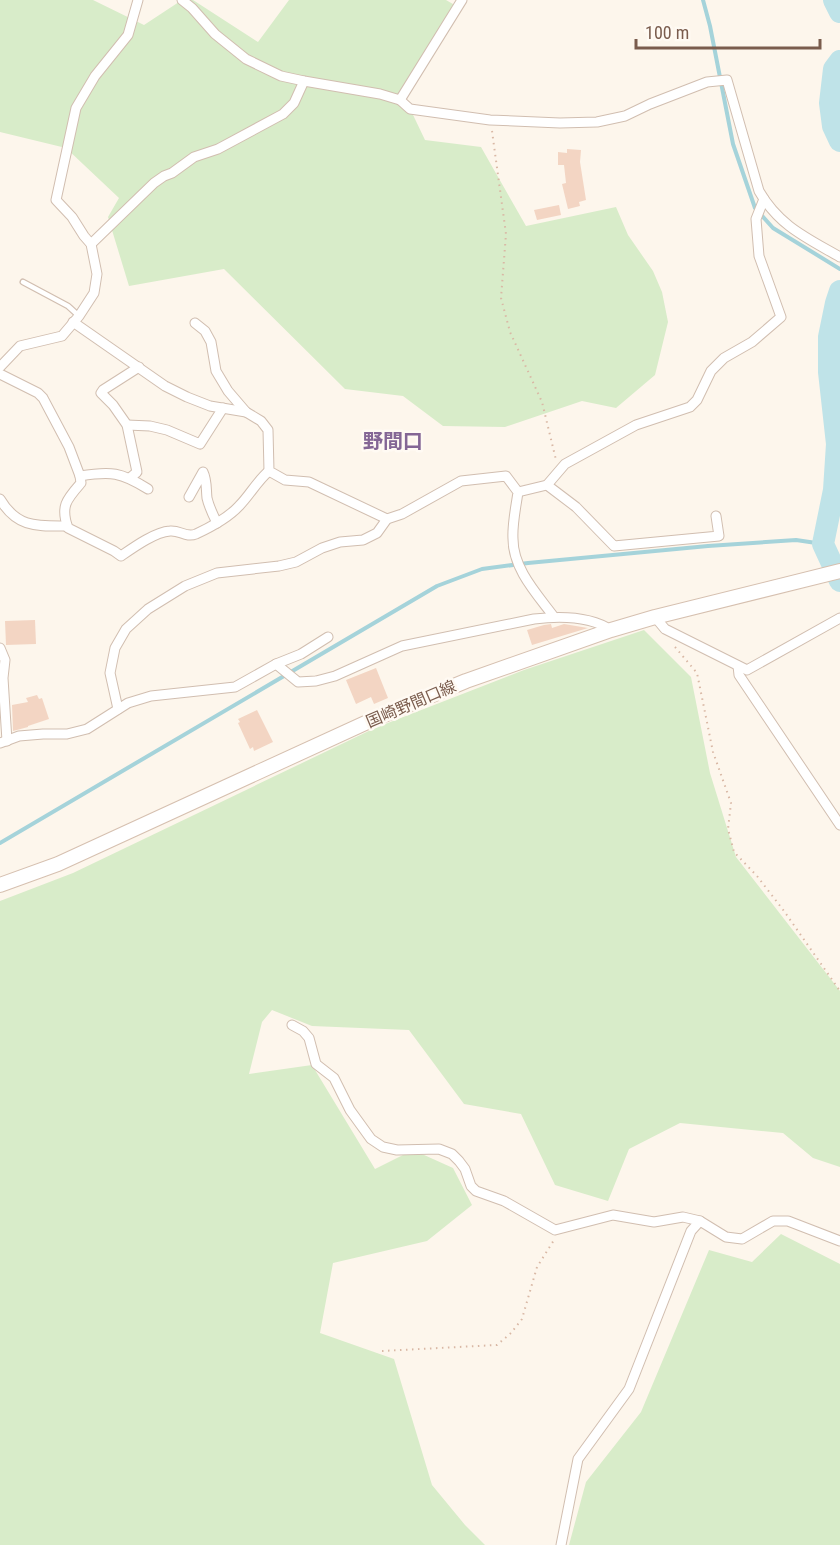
<svg xmlns="http://www.w3.org/2000/svg" width="840" height="1545" font-family="'Roboto Condensed','Noto Sans JP',sans-serif">
	<style>
		.green { fill: #d8ecc9 }
		.lines { fill: none; stroke-linecap: round; stroke-linejoin: round }
		.stream { stroke: #a5d3da; stroke-width: 4 }
		.river { stroke: #bfe3e8; stroke-width: 22 }
		.building { fill: #f3d5c3 }
		.service-casing { stroke: #d1beb0; stroke-width: 7 }
		.minor-casing { stroke: #d1beb0; stroke-width: 11 }
		.secondary-casing { stroke: #d6c0b0; stroke-width: 16 }
		.path { stroke: #d9b8a5; stroke-width: 2; stroke-dasharray: 1.5 4.5; stroke-linecap: butt }
		.service { stroke: #fff; stroke-width: 4.5 }
		.minor { stroke: #fff; stroke-width: 9 }
		.secondary { stroke: #fff; stroke-width: 14 }
		.labels { text-anchor: middle; dominant-baseline: central; stroke-width: 5; stroke-linejoin: round; paint-order: stroke }
		.street-label { font-size: 16px; fill: #7a5c4d; stroke: #fffaf3 }
		.quarter-label { font-size: 20px; font-weight: bold; fill: #846695; stroke: #fffaf3 }
	</style>
	<rect width="100%" height="100%" fill="#fdf6ec"/>
	<g class="green">
		<path d="M0 0H93L144 25 182 0H193L258 42 289 0H446L458 7 404 96 425 140 481 147 526 226 616 207 628 235 653 271 662 292 668 322 655 375 616 408 582 401 505 427 443 426 403 396 345 389 224 269 129 286 108 217 119 198 66 148 0 132Z"/>
		<path d="M644 630 691 677 710 773 736 857 840 991V1167L813 1158 783 1133 680 1123 629 1149 608 1201 555 1185 521 1114 464 1104 409 1030 312 1026 272 1010 262 1022 249 1074 312 1065 375 1169 413 1150 453 1168 472 1205 427 1241 333 1263 320 1333 394 1359 432 1485 465 1525 485 1545H0V901L73 873 375 728 524 670Z"/>
		<path d="M781 1234 840 1264V1545H569L586 1482 641 1412 709 1250 752 1262Z"/>
	</g>
	<g class="lines">
		<g class="stream">
			<path d="M703 0 710 26 733 144 755 208 773 228 840 269"/>
			<path d="M0 843 437 586 482 569 528 563 708 546 796 540 823 544"/>
		</g>
		<g class="river">
			<path d="M834 0 840 12"/>
			<path d="M840 61 834 69 830 103 833 126 840 141"/>
			<path d="M840 291 836 303 829 337V372L837 444 834 490 823 544 840 581"/>
		</g>
	</g>
	<g class="building">
		<path d="M567 149 581 150 580 162 586 200 579 202 580 206 568 209 562 184 566 183 564 165H558V152L567 153Z"/>
		<path d="M559 205 561 215 537 220 534 210Z"/>
		<path d="M35 620 36 644 6 645 5 621Z"/>
		<path d="M551 624 552 628 564 624 588 628 532 645 527 630 544 625Z"/>
		<path d="M376 668 388 698 374 704 371 697 356 704 346 680Z"/>
		<path d="M37 695 39 699 42 698 49 719 28 726V727L13 731 12 705 28 702 26 698Z"/>
		<path d="M257 710 273 742 254 751 253 747 250 749 238 723 240 722 238 719Z"/>
	</g>
	<g class="lines">
		<g class="service-casing">
			<path id="service" d="M23 282 68 306 79 316"/>
		</g>
		<g class="minor-casing">
			<g id="minor">
				<path d="M182 0 192 8 215 34 246 59 281 76 304 81 380 94 400 100 410 109 490 120 560 123 597 122 625 116 650 104 707 82 727 80 759 191C779 226 807 238 840 257"/>
				<path d="M400 100 462 0"/>
				<path d="M91 244 154 183 164 176 172 173 194 157 218 149 283 114 294 103 304 81"/>
				<path d="M73 322 165 386 187 397 210 406 246 412"/>
				<path d="M195 323 205 331 211 342 216 371 228 391 246 412 261 421 268 430 269 471 285 480 309 482 387 519"/>
				<path d="M0 367 20 346 62 336 79 316 94 293 97 274 91 244 84 236 72 217 56 200 76 108 95 76 128 35 138 0"/>
				<path d="M0 374 38 393 43 398 69 447 80 476C111 471 121 472 148 489"/>
				<path d="M127 425 150 426 167 430 200 444 223 408"/>
				<path d="M80 476 81 483C67 499 60 506 68 528L114 551 121 556C134 547 155 532 170 531 180 530 186 538 196 534 211 527 228 518 239 506 250 495 257 481 269 471"/>
				<path d="M130 478 137 472 127 425 113 405 101 393 103 390 139 367"/>
				<path d="M547 485 576 507 614 546 719 536 716 516"/>
				<path d="M518 492 547 485 565 464 636 425 690 407 697 400 711 371 724 358 752 342 781 317 759 256 756 219 764 199"/>
				<path d="M189 497 203 472C207 480 206 489 207 498 209 507 213 515 217 523"/>
				<path d="M0 499C17 528 37 526 67 526"/>
				<path d="M655 617 665 629 747 670 840 618"/>
				<path d="M0 648 5 660 3 678 7 741"/>
				<path d="M276 664 298 682 316 681 335 676 402 646 534 619C559 616 590 616 611 630"/>
				<path d="M738 666 739 675 840 825"/>
				<path d="M118 709 110 673 115 648 126 629 148 609 185 586 217 573 279 566 296 562 322 548 340 542 363 540 377 533 387 519 402 514 461 481 506 476 518 492C516 507 512 524 513 539 513 569 537 594 554 617"/>
				<path d="M0 743 19 736 43 734H67L87 729 128 703 151 696 235 687 276 664 301 654 328 637"/>
				<path d="M292 1025 303 1031 309 1038 316 1064 334 1078 350 1110 371 1139 383 1147 397 1150 439 1149 452 1154 459 1161 465 1169 471 1186 476 1191 504 1201 555 1230 613 1215 654 1222 683 1217 700 1221 726 1237 742 1239 773 1221H788L840 1241"/>
				<path d="M561 1545 578 1459 629 1389 691 1231 700 1221"/>
			</g>
		</g>
		<g class="secondary-casing">
			<path id="secondary" d="M0 885 58 864 374 719 466 681 611 630 655 617 840 571"/>
		</g>
		<g class="path">
			<path d="M492 131 506 234 501 298 510 332 542 402 556 460"/>
			<path d="M675 647 697 673 713 752 731 803 728 829 734 852 757 876 784 911 840 991"/>
			<path d="M382 1351 497 1345 511 1333 522 1319 537 1267 554 1240"/>
		</g>
		<use href="#service" class="service"/>
		<use href="#minor" class="minor"/>
		<use href="#secondary" class="secondary"/>
	</g>
	<g class="labels">
		<g class="street-label">
			<text transform="translate(411 704) rotate(-23)">国崎野間口線</text>
		</g>
		<g class="quarter-label">
			<text x="393" y="441">野間口</text>
		</g>
	</g>
	<path d="M636 39v9h184v-9" fill="none" stroke="#7a5c4d" stroke-width="3"/>
	<text x="645" y="39" font-size="18" fill="#7a5c4d" stroke="#fffaf3" stroke-width="4.5" paint-order="stroke">100 m</text>
</svg>
